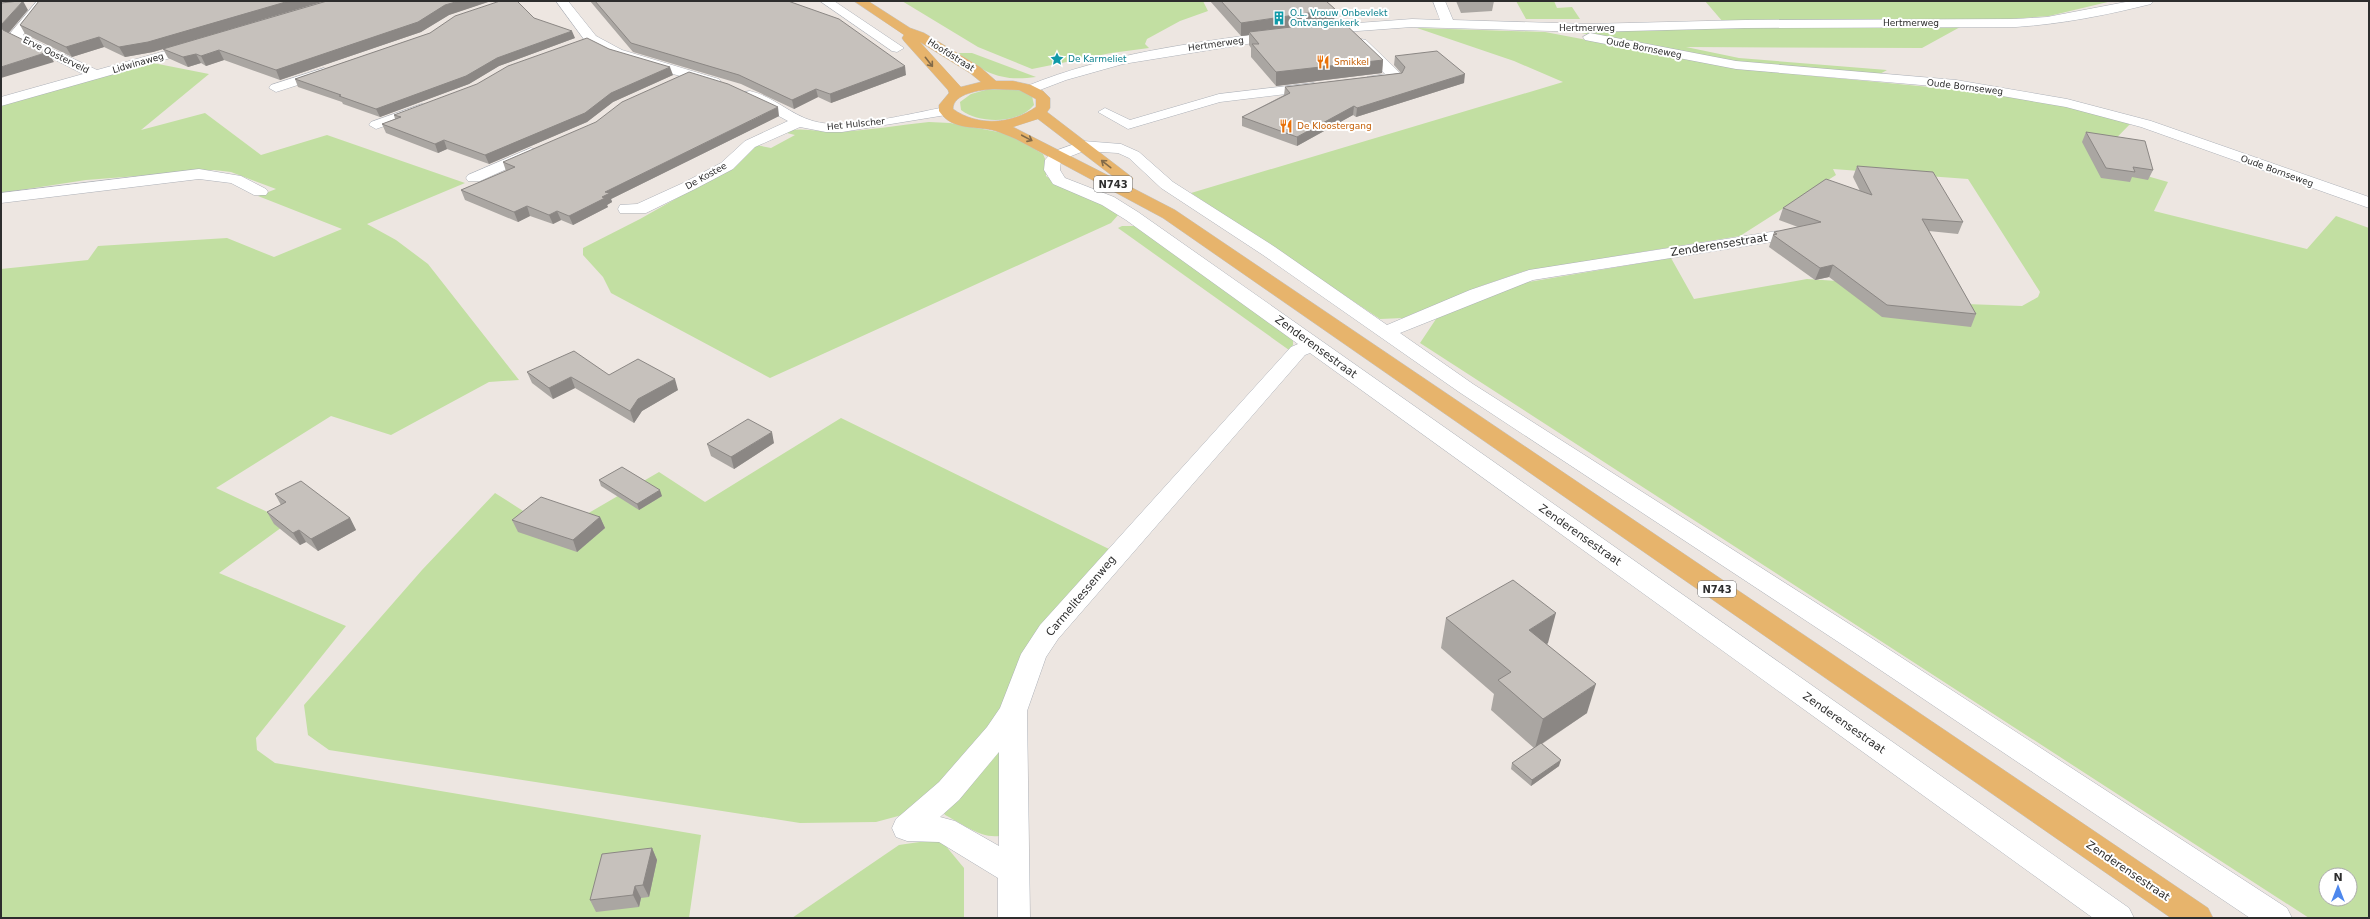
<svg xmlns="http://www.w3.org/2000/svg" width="2370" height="919" font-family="'DejaVu Sans',sans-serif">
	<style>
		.green { fill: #c2dfa2; fill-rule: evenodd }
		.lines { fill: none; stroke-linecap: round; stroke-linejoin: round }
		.minor-casing { stroke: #adb1b8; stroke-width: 1 }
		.major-casing { stroke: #c4c4c4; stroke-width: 1 }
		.minor { fill: #fff; fill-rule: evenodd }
		.major { fill: #e7b46c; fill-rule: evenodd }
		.wall { fill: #aaa6a2 }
		.shaded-wall { fill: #8b8784 }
		.building { fill: #c6c1bc; stroke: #8b8784 }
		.oneway { stroke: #816a49 }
		.labels { text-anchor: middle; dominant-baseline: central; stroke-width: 4; stroke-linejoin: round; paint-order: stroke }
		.far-culture-label { font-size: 9px; fill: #0d838f; stroke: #fff; text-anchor: start }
		.far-street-label { font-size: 9px; fill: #2d2d2d; stroke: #fff }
		.far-food-label { font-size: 9px; fill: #c56008; stroke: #fff; text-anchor: start }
		.shield { fill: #fff; stroke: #6c6c6c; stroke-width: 1 }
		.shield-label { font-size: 10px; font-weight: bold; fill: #2d2d2d }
		.street-label { font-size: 11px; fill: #2d2d2d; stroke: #fff }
	</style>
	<rect width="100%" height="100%" fill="#ede6e1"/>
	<g class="green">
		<path d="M902 1H1203L1208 11 1180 21 1147 39 1145 44 1149 48 1111 53 1032 69 978 47Z"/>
		<path d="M1516 1H1554L1557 8 1572 7 1580 19H1526Z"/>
		<path d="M1705 1H2112L2049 16 2010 19 1723 22Z"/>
		<path d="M1962 26 1922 48 1686 47 1739 58 1887 70 1878 75 1745 64 1576 32 1712 28Z"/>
		<path d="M1417 28 1545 32 1740 69 1992 93 2042 101 2131 123 2094 161 2168 182 2154 211 2307 249 2336 216 2369 228V918H2309L1420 343 1436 319 1453 309 1523 283 1671 258 1694 299 1807 279 1853 282 1880 301 2022 306 2038 297 2040 292 1968 179 1833 169 1836 175 1740 236 1525 271 1481 286 1403 318 1380 319 1191 193 1563 82 1514 61ZM2326 875H2350V899H2326Z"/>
		<path d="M958 53H972L1036 77C1001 82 985 73 958 53Z"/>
		<path d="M148 62 209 74 141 130 205 113 261 155 327 135 465 183 367 224 396 240 428 264 519 380 489 382 391 435 331 416 216 488 289 522 219 573 346 626 256 738 257 750 275 763 701 835 689 918H1V269L88 260 98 246 227 238 274 257 342 229 258 196 276 189 231 172 214 170 86 180 1 193V105Z"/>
		<path d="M989 89 1020 90 1032 96 1034 105C1019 124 979 124 961 110L960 102 971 94Z"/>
		<path d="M929 122 950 123 1009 134 1043 154 1046 161V176L1052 180 1096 199 1119 214 1111 223 770 378 611 293 603 277 583 255V248L640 219 739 163 756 145 771 148 795 135 783 132C802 126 820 133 840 132 870 130 900 125 929 122Z"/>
		<path d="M1122 226H1135L1293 339V345L1289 350 1118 228Z"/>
		<path d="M841 418 1109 549 1015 676 997 715 938 787 902 815 876 822 800 823 329 750 308 735 304 705 422 570 495 493 556 532 659 472 705 502Z"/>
		<path d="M1002 740 1005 834C987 843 961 823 945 815L942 810Z"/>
		<path d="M940 839 964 868V918H792L899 845Z"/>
	</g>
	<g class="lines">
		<g class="minor-casing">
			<g id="minor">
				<path d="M37 1H50L23 35 97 70 194 43 201 47 199 50 1 106V97L83 74 8 36Z"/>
				<path d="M556 1H568L596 36 622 50 719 79 721 82 714 86 612 56 586 42Z"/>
				<path d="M820 1H834L904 48 897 52 892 51Z"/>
				<path d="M1433 1H1445L1453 20 1589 24 1745 20 2016 19 2047 17 2131 1H2153L2151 4C2107 15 2062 24 2016 27L1745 28 1589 32 1412 27 1317 34 1311 30 1317 26 1412 19 1440 20Z"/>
				<path d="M1279 31 1284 32 1286 35 1284 38 1123 64 1066 80 1032 93 1025 89 1027 86C1108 53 1193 43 1279 31Z"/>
				<path d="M1590 33 1736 61 1956 80 2067 99 2151 121 2369 197V208L2141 127 2066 107 1956 88 1736 69 1585 40 1583 37Z"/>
				<path d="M1361 39 1366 40 1401 74 1403 77 1401 80 1372 84 1367 83 1365 80 1367 77 1385 74 1354 43Z"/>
				<path d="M324 68 331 72 329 75 276 92 269 88 271 85Z"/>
				<path d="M1314 83 1321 87 1319 90 1220 102 1128 129 1098 112 1105 108 1130 120 1219 94Z"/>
				<path d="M750 91C773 96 791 115 813 121 845 131 912 113 946 107L953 111 946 115 842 132H826L800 127 755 147 733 169 695 189 646 213H620L618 209 620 205 637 204 683 183 721 163 745 141 788 121 745 98 743 95 745 92Z"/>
				<path d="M422 104 427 105 429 108 427 111 376 129 369 125 371 122Z"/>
				<path d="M1083 141 1121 144 1139 152 1173 182 1275 247 1387 325 1470 290 1529 270 1777 231 1783 232 1786 236 1783 240 1777 241 1533 280 1400 333 1473 384 1873 639 2287 908 2292 918H2250L1855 653 1459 392 1263 255 1161 188 1129 158 1118 153 1084 151 1061 160 1060 170 1065 178 1114 197 1138 212 2129 908 2134 918H2093L1310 353 1305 355 1058 639 1046 657 1027 711 1030 918H998V878L939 842 907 841 896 837 892 828 896 819 939 782 987 727 1000 708 1021 654 1040 625 1291 347 1298 344 1126 220 1102 205 1053 184 1044 170 1045 160 1052 152ZM999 752V846L955 821 940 817 959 800Z"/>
				<path d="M531 148 536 150 539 153 536 156 480 181H468L466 178 468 175Z"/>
				<path d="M199 169 241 176 266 189 268 192 266 195H254L231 183 199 179 1 203V193Z"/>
			</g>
		</g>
		<g class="major-casing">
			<path id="major" d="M854 1H868L910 28 924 33 980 67 996 81H1013L1031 85 1043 91 1050 98V108L1047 112 1133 178 1131 181H1119L1175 210 2208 908 2213 918H2171L1163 218 1016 139C1009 136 1002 133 996 131 977 125 953 132 939 111V105L949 93 948 90 904 41 902 38 904 35ZM920 42 970 73 981 82 961 87ZM993 89 1019 90 1036 99V107C1012 124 978 127 953 109 953 93 981 90 993 89ZM1038 119 1119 181 1013 127Z"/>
		</g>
		<use href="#minor" class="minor"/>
		<use href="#major" class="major"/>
	</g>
	<g class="wall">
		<path d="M39 1H325L195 39 327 1H491L449 15 421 32 280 80 224 60 206 66 201 63 188 67 168 58 163 49 153 52 125 57 104 47 72 57 25 34 20 25Z"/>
		<path d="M590 1H792H789L906 75 831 103 818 97 794 109 741 84 633 52Z"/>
		<path d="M1210 1H1329L1327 2 1335 9 1334 22 1383 60 1382 73 1276 86 1251 57V48L1249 45V35L1241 36Z"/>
		<path d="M1456 1H1494L1492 11 1461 13Z"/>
		<path d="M534 18 575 38 499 66 469 84 380 117 343 104 342 102 298 87 295 79 430 33Z"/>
		<path d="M609 49 673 75 613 102 587 122 489 164 447 149 438 153 386 133 382 124 395 119 394 115Z"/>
		<path d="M1395 56 1464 83 1356 117 1353 115 1297 146 1242 126V117L1284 95 1285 87 1401 73 1394 65Z"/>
		<path d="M779 116 611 199 612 202 607 205 608 207 573 225 561 220 553 224 530 216 518 222 465 200 461 190 506 171 503 162Z"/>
		<path d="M2086 132 2153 170 2148 180 2132 177 2130 182 2101 178 2082 142Z"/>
		<path d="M1857 166 1963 222 1958 234 1929 231 1976 314 1971 327 1882 317 1829 277 1815 280 1769 247 1774 232 1798 227 1779 220 1783 208 1860 191 1853 177Z"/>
		<path d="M527 372 609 375 678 390 642 411 634 423 575 388 553 399 532 383Z"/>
		<path d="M774 443 734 469 711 456 707 444Z"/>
		<path d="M599 480 662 496 639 510 601 486Z"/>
		<path d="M275 494 350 518 356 530 318 551 306 542 300 545 274 524 267 512 281 505Z"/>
		<path d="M600 517 605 528 577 552 518 532 512 520Z"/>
		<path d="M1446 618 1548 643 1547 644 1587 713 1542 744 1559 766 1531 786 1511 769 1512 763 1534 748 1491 710 1494 694 1441 648Z"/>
		<path d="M652 848 657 860 649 897 641 898 639 907 596 912 590 900Z"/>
	</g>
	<g class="shaded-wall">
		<path d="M23 1 28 10 7 35 3 30 1 25Z"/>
		<path d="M289 1H325L153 52 125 57 119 47Z"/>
		<path d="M459 1H491L449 15 421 32 280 80 276 70 445 5Z"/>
		<path d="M1335 9 1334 22 1249 32V35L1241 36V23Z"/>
		<path d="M572 31 575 38 499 66 469 84 380 117 376 109 497 58Z"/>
		<path d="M99 37 104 47 72 57 66 47Z"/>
		<path d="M219 50 224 60 206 66 201 56Z"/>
		<path d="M48 52 54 62 1 78V67Z"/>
		<path d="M196 54 201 63 188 67 183 57Z"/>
		<path d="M1383 60 1382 73 1276 86V72Z"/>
		<path d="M905 66 906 75 831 103 830 94Z"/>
		<path d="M670 67 673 75 613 102 587 122 489 164 485 155 611 93Z"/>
		<path d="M1465 74 1464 83 1356 117 1357 108Z"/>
		<path d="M816 89 818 97 794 109 792 100Z"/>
		<path d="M1354 106 1353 115 1297 146V137Z"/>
		<path d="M778 107 779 116 611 199 612 202 607 205 608 207 573 225 569 216 602 197 605 192Z"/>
		<path d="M444 140 447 149 438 153 435 144Z"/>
		<path d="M527 206 530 216 518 222 514 212Z"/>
		<path d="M557 211 561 220 553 224 549 215Z"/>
		<path d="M1833 265 1829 277 1815 280 1820 268Z"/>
		<path d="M571 377 575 388 553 399 549 388Z"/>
		<path d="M675 379 678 390 642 411 634 423 630 411 638 399Z"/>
		<path d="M772 432 774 443 734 469 731 457Z"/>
		<path d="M660 490 662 496 639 510 637 504Z"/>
		<path d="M600 517 605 528 577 552 573 540Z"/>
		<path d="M350 518 356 530 318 551 311 539Z"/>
		<path d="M299 530 306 542 300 545 293 533Z"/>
		<path d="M1556 613 1548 643 1522 660 1529 630Z"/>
		<path d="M1596 684 1587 713 1535 748 1543 719Z"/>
		<path d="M1561 760 1559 766 1531 786 1532 780Z"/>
		<path d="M652 848 657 860 649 897 643 885Z"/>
		<path d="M635 886 641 898 639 907 633 895Z"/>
	</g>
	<g class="building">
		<path d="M19 1H23L1 25 3 30 48 52 1 67V3Z"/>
		<path d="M39 1H289L148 42 119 47 99 37 66 47 20 25Z"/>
		<path d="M327 1H459L445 5 418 22 276 70 219 50 201 56 196 54 183 57 163 49Z"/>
		<path d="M500 1H517L534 18 572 31 497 58 466 76 376 109 339 96 341 95 295 79 430 33 455 16Z"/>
		<path d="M595 1H788L839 19 905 66 830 94 816 89 792 100 739 75 631 43Z"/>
		<path d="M1221 1H1326L1335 9 1241 23Z"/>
		<path d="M1342 21 1383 60 1276 72 1252 44H1259L1249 32Z"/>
		<path d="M587 38 609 49 670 67 611 93 585 113 485 155 444 140 435 144 382 124 401 117 394 115 477 84 508 66Z"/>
		<path d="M1437 51 1465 74 1357 108 1354 106 1297 137 1242 117 1290 93 1285 87 1402 73 1405 67 1395 56Z"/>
		<path d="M689 72 728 84 778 107 605 192 610 193 602 197 605 198 569 216 557 211 549 215 527 206 514 212 461 190 515 167 503 162 596 122 622 102Z"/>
		<path d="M2086 132 2145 141 2153 170 2133 167 2135 172 2106 168Z"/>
		<path d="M1857 166 1933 172 1963 222 1922 219 1976 314 1887 305 1833 265 1820 268 1773 235 1777 234 1774 232 1821 222 1783 208 1826 179 1872 195Z"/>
		<path d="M574 351 609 375 638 359 675 379 638 399 630 411 571 377 549 388 527 372Z"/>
		<path d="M748 419 772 432 731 457 707 444Z"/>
		<path d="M622 467 660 490 637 504 599 480Z"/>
		<path d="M301 481 350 518 311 539 299 530 293 533 267 512 286 502 275 494Z"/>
		<path d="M541 497 600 517 573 540 512 520Z"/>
		<path d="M1513 580 1556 613 1529 630 1596 684 1543 719 1498 680 1511 672 1446 618Z"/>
		<path d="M1541 743 1561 760 1532 780 1512 763Z"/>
		<path d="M652 848 643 885 635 886 633 895 590 900 602 854Z"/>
	</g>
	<defs><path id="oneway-shaft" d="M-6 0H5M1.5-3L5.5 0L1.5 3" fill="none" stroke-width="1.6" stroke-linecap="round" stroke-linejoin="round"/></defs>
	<g class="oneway">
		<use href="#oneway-shaft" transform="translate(929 62) rotate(52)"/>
		<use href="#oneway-shaft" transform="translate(1027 138) rotate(28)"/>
		<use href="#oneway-shaft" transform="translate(1106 164) rotate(-142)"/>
	</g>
	<defs>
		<g id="building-bare" transform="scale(1.08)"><path d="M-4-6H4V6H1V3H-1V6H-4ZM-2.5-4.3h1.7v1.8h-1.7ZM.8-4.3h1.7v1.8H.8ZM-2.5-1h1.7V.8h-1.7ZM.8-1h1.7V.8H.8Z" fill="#0f9aa8" stroke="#fff" stroke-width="2.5" paint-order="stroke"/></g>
		<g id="sight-bare" transform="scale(1.08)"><path d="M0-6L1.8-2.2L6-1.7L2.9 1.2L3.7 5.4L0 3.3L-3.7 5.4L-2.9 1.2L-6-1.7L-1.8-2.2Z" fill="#0f9aa8" stroke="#fff" stroke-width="2.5" paint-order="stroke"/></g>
		<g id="restaurant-bare" transform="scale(1.08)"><path d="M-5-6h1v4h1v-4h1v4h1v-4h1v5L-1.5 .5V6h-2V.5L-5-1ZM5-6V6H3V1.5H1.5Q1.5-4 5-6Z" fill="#e8710a" stroke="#fff" stroke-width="2.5" paint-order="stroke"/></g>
	</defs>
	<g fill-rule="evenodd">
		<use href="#building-bare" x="1279" y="18"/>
		<use href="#sight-bare" x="1057" y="59"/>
		<use href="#restaurant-bare" x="1323" y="62"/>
		<use href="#restaurant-bare" x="1286" y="126"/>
	</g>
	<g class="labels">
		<g class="far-culture-label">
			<text x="1290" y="13">O.L. Vrouw Onbevlekt<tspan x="1290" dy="10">Ontvangenkerk</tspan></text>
			<text x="1068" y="59">De Karmeliet</text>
		</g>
		<g class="far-street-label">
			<text x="1911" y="23">Hertmerweg</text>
			<text x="1587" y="28">Hertmerweg</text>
			<text transform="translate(1216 44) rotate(-8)">Hertmerweg</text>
			<text transform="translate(1644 48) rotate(11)">Oude Bornseweg</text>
			<text transform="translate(56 55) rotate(26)">Erve Oosterveld</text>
			<text transform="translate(951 55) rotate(32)">Hoofdstraat</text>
			<text transform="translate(138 63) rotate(-16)">Lidwinaweg</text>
			<text transform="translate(1965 87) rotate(7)">Oude Bornseweg</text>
			<text transform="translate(856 124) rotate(-6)">Het Hulscher</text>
			<text transform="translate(2277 171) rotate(20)">Oude Bornseweg</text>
			<text transform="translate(706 176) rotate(-29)">De Kostee</text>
		</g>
		<g class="far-food-label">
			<text x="1334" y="62">Smikkel</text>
			<text x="1297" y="126">De Kloostergang</text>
		</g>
		<g class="shield">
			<rect x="1094" y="176" width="38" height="16" rx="3"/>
			<rect x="1698" y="581" width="38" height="16" rx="3"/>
		</g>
		<g class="shield-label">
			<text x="1113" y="184">N743</text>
			<text x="1717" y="589">N743</text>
		</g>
		<g class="street-label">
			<text transform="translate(1719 245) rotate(-9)">Zenderensestraat</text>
			<text transform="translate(1316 347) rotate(36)">Zenderensestraat</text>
			<text transform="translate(1580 535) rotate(35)">Zenderensestraat</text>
			<text transform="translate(1081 596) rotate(-50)">Carmelitessenweg</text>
			<text transform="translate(1844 723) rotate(35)">Zenderensestraat</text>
			<text transform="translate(2128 871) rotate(34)">Zenderensestraat</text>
		</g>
	</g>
	<rect width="2370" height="919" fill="none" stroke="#2d2d2d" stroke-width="4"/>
	<g transform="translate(2338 887)"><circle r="19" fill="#ffffff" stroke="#ababab"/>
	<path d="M0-3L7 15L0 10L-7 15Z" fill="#4e88ed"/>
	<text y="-6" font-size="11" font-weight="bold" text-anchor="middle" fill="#2d2d2d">N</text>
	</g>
</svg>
